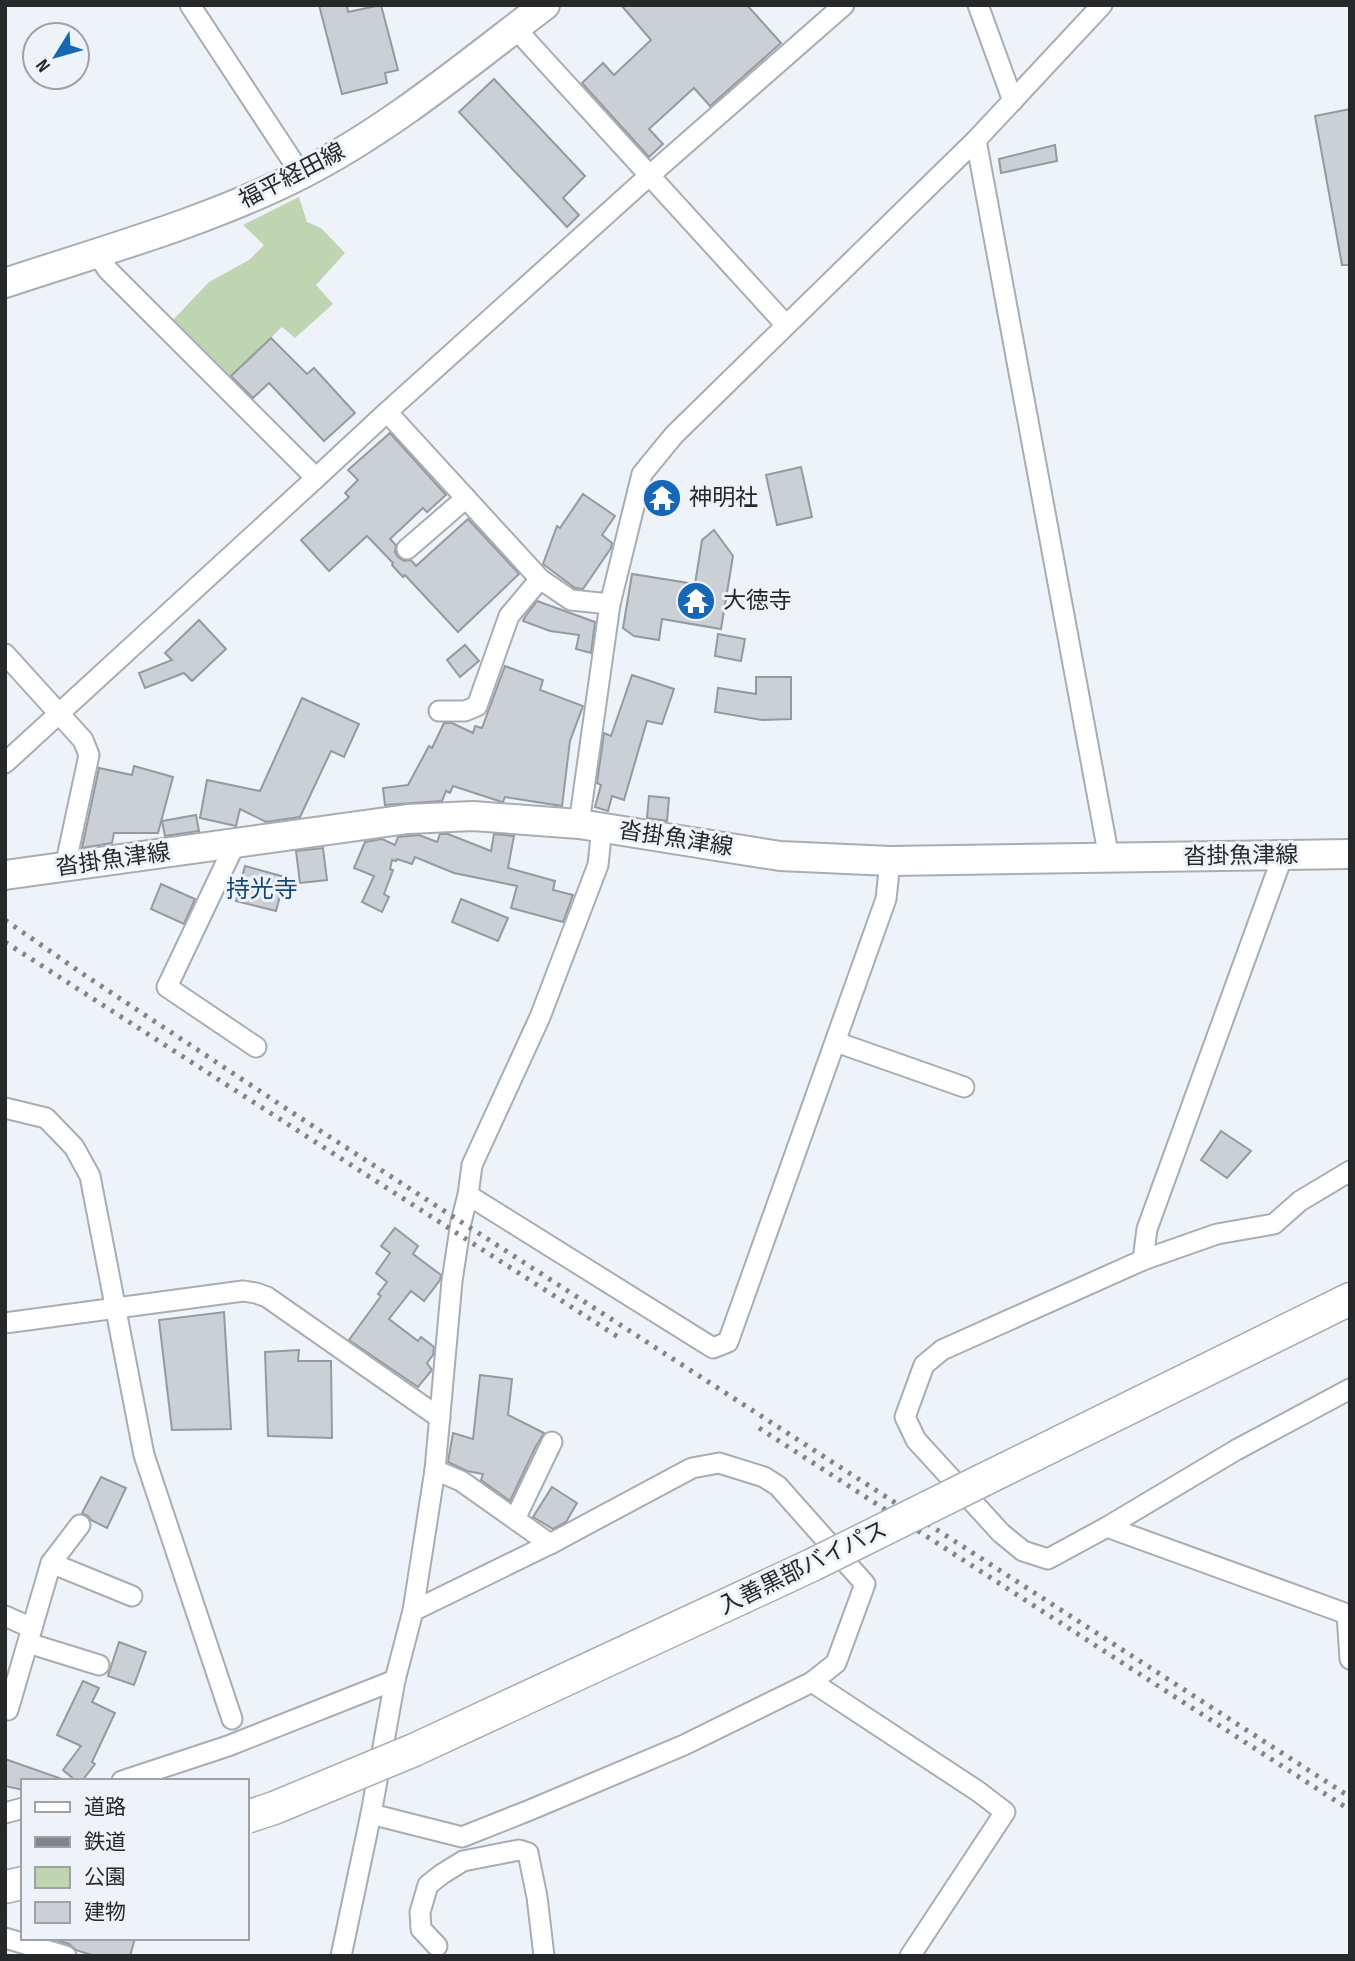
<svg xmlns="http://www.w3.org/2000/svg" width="1355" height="1961" font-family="'Sofia Sans Condensed','Noto Sans JP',sans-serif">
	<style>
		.green { fill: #bfd5b2 }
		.building { fill: #cad0d6; stroke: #949aa0; stroke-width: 2 }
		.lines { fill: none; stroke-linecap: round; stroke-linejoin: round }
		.minor-casing { stroke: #a8adb4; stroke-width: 23 }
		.secondary-casing { stroke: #a8adb4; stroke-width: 32 }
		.trunk-casing { stroke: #a8adb4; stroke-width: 35 }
		.minor { stroke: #fff; stroke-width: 19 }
		.secondary { stroke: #fff; stroke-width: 28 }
		.trunk { stroke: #fff; stroke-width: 32 }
		.rail { stroke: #818589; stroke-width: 5; stroke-dasharray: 3.5 7; stroke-linecap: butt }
		.trunk-bridge-casing { stroke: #a8adb4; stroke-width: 35; stroke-linecap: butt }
		.trunk-bridge { stroke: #fff; stroke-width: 32 }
		.labels { text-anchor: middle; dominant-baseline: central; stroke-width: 6; stroke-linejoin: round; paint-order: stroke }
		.street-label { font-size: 23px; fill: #26282a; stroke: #eef3fa }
		.poi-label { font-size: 23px; fill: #26282a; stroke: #eef3fa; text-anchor: start }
		.neighbourhood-label { font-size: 24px; fill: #17487a; stroke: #eef3fa }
	</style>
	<rect width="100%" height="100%" fill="#eef3fa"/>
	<path class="green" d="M299 197 307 222 321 228 345 253 316 285 333 304 295 338 282 327 230 377 172 321 209 282 249 260 264 245 243 225Z"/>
	<g class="building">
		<path d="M319 5H347L348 12 381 5 398 70 385 73 387 83 342 94Z"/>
		<path d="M621 5H747L781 43 710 106 694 88 649 129 663 144 649 157 582 83 603 63 614 75 651 40Z"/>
		<path d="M494 79 585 176 563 198 579 215 567 227 459 112Z"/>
		<path d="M1350 109V265H1342L1315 116Z"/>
		<path d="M1055 145 1057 161 1001 173 999 159Z"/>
		<path d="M271 338 307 374 314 368 355 413 324 441 269 383 253 398 231 376Z"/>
		<path d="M390 433 446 495 427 512 423 508 390 539 396 545 395 552 398 557 404 561 411 560 416 566 468 519 519 574 458 632 405 575 403 577 392 565 393 563 367 536 329 571 301 540 349 497 345 493 358 480 348 470Z"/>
		<path d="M801 467 812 517 777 525 766 475Z"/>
		<path d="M673 484V509H655L654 485Z"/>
		<path d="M583 494 615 516 602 535 612 543 611 548 583 589 575 588 543 564 557 526 560 528Z"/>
		<path d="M714 530 733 556 721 629 662 619 659 640 634 636 623 628 632 574 695 584 702 540Z"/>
		<path d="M537 601 595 622 591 653 576 649 579 635 550 631 523 621 525 617Z"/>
		<path d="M199 620 226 649 192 681 184 673 145 688 139 673 172 660 165 653Z"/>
		<path d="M718 634 745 639 741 661 715 656Z"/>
		<path d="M465 645 479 661 460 677 447 660Z"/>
		<path d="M505 666 543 680 540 690 583 706 570 741 562 806 505 797 503 802H502L453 786 450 793 446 791 442 801 385 805 383 788 408 785 429 746 432 748 444 723H452L473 733 475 726 482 728Z"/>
		<path d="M632 675 674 689 662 724 647 721 624 800 612 796 608 811 595 807 601 785 597 783 604 733 611 736Z"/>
		<path d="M756 677H791V719L762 720 715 712 718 688 756 694Z"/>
		<path d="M302 698 359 724 344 757 331 751 300 817 266 822 240 809 236 826 200 818 207 780 260 791Z"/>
		<path d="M134 766 173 777 158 833H114L112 843 82 848 99 768 132 775Z"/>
		<path d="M649 796 669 798 667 821 647 818Z"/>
		<path d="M196 815 199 831 165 836 162 821Z"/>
		<path d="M440 834H448L491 851 494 834 514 836 508 868 555 881 553 890 573 895 563 922 511 908 517 886 454 873 415 857 412 864 397 859 396 861 392 860 390 869 393 870 384 894 389 897 382 912 362 902 374 876 354 868 365 842 382 839 395 845 398 837 419 835 437 842Z"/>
		<path d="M323 848 327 880 300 883 296 851Z"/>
		<path d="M245 866 285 877 276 911 236 901Z"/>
		<path d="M161 884 195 899 184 924 151 909Z"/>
		<path d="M461 899 508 918 498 941 452 922Z"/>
		<path d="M1221 1131 1251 1151 1227 1178 1201 1160Z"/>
		<path d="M395 1228 418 1246 413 1254 441 1275 440 1280 424 1301 411 1291 389 1319 418 1341 421 1337 434 1347 433 1355 427 1363 432 1370 418 1387 349 1340 381 1296 378 1294 387 1282 376 1273 390 1253 381 1246Z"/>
		<path d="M224 1312 231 1429 172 1430 159 1320Z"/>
		<path d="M299 1350 298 1361H331L332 1438 268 1436 265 1352Z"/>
		<path d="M480 1375 512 1379 508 1415 544 1433 535 1448 510 1501 481 1480 483 1474 467 1471 448 1462 453 1433 473 1439Z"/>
		<path d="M101 1477 126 1488 107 1528 91 1520 88 1516 82 1513Z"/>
		<path d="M552 1487 577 1503 566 1522 553 1529 533 1517Z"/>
		<path d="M119 1642 146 1652 134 1685 108 1676Z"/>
		<path d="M83 1681 99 1688 92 1702 115 1713 92 1762 95 1764 82 1781H76L63 1770 81 1746 57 1735Z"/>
		<path d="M5 1759 62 1779 61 1781H23V1790L5 1786Z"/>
		<path d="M50 1938H135L130 1956H95L76 1950 69 1944Z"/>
	</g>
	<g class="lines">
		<g class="minor-casing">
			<g id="minor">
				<path d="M190 5 301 174"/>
				<path d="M978 5 1013 101"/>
				<path d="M515 28 786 325"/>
				<path d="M976 140 1109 858"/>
				<path d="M96 253 108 270 316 478 387 412"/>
				<path d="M407 549 466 498"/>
				<path d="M610 604 571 600 540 579 387 412 650 175 844 5"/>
				<path d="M5 654 83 740 89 755 65 867"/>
				<path d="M439 711H465L477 706 509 616 540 579"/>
				<path d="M5 763 316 478"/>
				<path d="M579 824 610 604 642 474 674 435 976 140 1102 5"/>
				<path d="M235 844 167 987 256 1047"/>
				<path d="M836 1042 964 1087"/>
				<path d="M5 1108 46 1118 74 1147 90 1176 144 1455 232 1719"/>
				<path d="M1350 1171 1300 1201 1274 1224 1217 1234 1143 1260 942 1350 924 1365 905 1417 916 1440 1001 1533 1023 1551 1048 1559 1107 1527 1347 1614 1350 1659"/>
				<path d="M468 1195 713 1348 728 1342 886 899 890 861"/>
				<path d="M1143 1260 1147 1229 1283 855"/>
				<path d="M5 1323 243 1291 256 1293 267 1297 440 1418"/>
				<path d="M435 1470 461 1481 550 1544 692 1468 719 1463 764 1477 778 1486 865 1584 836 1663 812 1682 979 1792 1005 1812 910 1956"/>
				<path d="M515 1519 552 1442"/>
				<path d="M1107 1527 1236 1450 1350 1389"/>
				<path d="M51 1563 132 1596"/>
				<path d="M413 1611 550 1544"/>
				<path d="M5 1616 32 1628"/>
				<path d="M28 1643 99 1665"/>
				<path d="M8 1710 51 1563 80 1525"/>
				<path d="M122 1781 228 1746 395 1680"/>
				<path d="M5 1813 23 1808"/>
				<path d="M371 1814 462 1837 530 1810 684 1745 812 1682"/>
				<path d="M5 1938 66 1956"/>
				<path d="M437 1946 421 1929 420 1912 428 1885 442 1874 463 1861 519 1850 528 1853 537 1897 544 1956"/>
				<path d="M341 1956 371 1814 395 1680 413 1611 435 1470 452 1281 461 1222 468 1195 472 1165 540 1017 598 865 602 827"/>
			</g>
		</g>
		<g class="secondary-casing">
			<g id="secondary">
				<path d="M5 283C104 250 207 222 300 175 389 130 466 65 545 5"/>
				<path d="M5 875 408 819 473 816 579 824 780 856 890 861 1350 854"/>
			</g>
		</g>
		<g class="trunk-casing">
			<g id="trunk">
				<path d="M983 1480 1350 1299"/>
				<path d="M414 1750 812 1565"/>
				<path d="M5 1887 23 1883"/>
			</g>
		</g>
		<use href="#minor" class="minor"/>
		<use href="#secondary" class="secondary"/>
		<use href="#trunk" class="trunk"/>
		<g class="rail">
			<path d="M5 920 83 974 299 1117 1350 1797"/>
			<path d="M5 942 618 1337"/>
			<path d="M759 1428 1350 1810"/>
		</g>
		<g class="trunk-bridge-casing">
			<g id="trunk-bridge">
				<path d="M812 1565 983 1480"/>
				<path d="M247 1817 274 1808 414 1750"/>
			</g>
		</g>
		<use href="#trunk-bridge" class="trunk-bridge"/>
	</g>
	<defs>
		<g id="temple-disc" transform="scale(2.0125)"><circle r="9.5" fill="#1668b6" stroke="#eef3fa"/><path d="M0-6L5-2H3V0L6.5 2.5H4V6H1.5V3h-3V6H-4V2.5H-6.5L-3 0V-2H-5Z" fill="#fff"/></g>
	</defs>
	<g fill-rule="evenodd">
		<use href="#temple-disc" x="662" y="498"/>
		<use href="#temple-disc" x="696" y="601"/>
	</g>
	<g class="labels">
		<g class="street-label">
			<text transform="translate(292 176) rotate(-27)">福平経田線</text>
			<text transform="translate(676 839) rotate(9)">沓掛魚津線</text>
			<text transform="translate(1241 856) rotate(-1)">沓掛魚津線</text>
			<text transform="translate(113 860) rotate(-8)">沓掛魚津線</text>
			<text transform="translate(803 1568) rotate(-26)">入善黒部バイパス</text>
		</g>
		<g class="poi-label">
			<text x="689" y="498">神明社</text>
			<text x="723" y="601">大徳寺</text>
		</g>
		<g class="neighbourhood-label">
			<text x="262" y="889">持光寺</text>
		</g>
	</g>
	<rect width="1355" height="1961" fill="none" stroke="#26282a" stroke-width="14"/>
	<rect x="21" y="1779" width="228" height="161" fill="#eef3fa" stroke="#9ea2a7" stroke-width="2"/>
	<rect x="35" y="1802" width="35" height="10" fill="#ffffff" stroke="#9ea2a7" stroke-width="2"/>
	<text x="84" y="1814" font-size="21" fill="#26282a">道路</text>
	<rect x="35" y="1837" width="35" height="10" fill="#818589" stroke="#9ea2a7" stroke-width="2"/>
	<text x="84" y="1849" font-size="21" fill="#26282a">鉄道</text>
	<rect x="35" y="1867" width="35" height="21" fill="#bfd5b2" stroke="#9ea2a7" stroke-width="2"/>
	<text x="84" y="1884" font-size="21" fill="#26282a">公園</text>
	<rect x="35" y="1902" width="35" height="21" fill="#cad0d6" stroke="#9ea2a7" stroke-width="2"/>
	<text x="84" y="1919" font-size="21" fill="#26282a">建物</text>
	<g transform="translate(56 56) rotate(233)"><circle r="33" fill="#eef3fa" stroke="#9ea2a7" stroke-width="2"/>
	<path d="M0-5L12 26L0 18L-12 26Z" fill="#1668b6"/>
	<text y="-10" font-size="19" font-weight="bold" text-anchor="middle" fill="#26282a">N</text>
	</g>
</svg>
